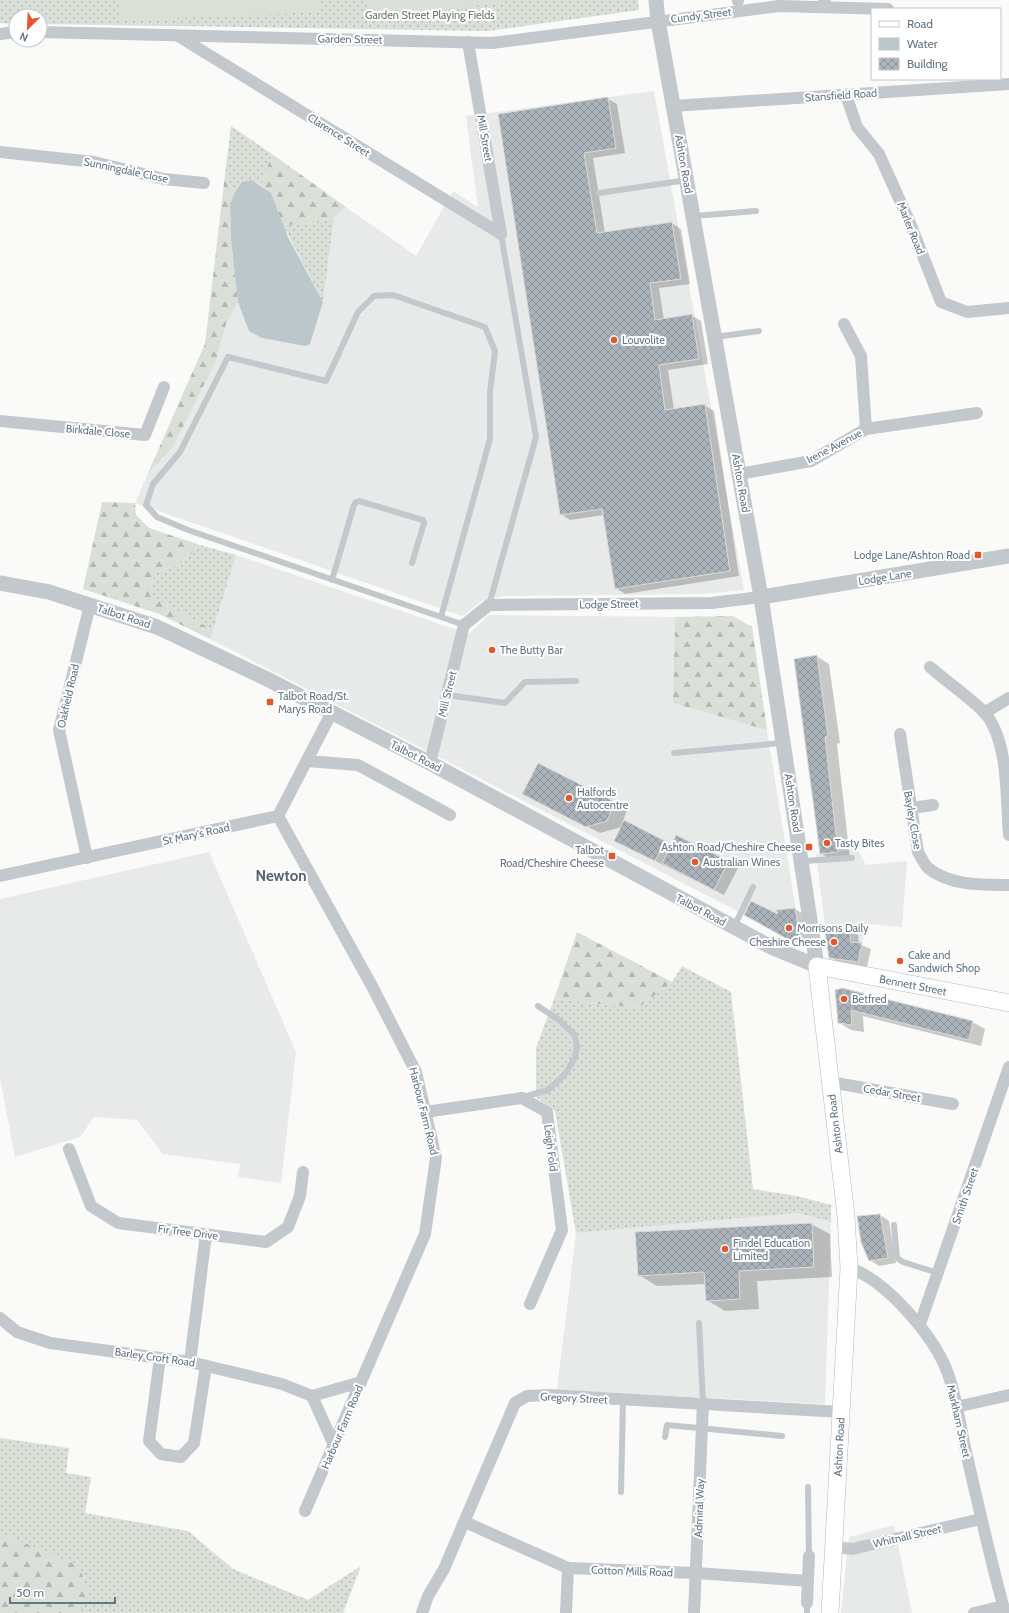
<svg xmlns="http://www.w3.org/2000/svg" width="1009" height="1613" font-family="Cabin,sans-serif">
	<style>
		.built { fill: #e8e9e9 }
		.grass { fill: url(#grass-dots) }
		.forest { fill: url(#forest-firs) }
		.garden { fill: #dadfd7 }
		.water { fill: #bbc7cb }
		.shadow { fill: #0003 }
		.building { fill: url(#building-cross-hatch); stroke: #dcdcda }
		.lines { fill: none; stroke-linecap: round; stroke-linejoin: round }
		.secondary-casing { stroke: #b3babf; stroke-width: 18 }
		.service { stroke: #c3c8cc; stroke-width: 6 }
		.minor { stroke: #c3c8cc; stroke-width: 12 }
		.tertiary { stroke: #c3c8cc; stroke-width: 15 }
		.secondary { stroke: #fff; stroke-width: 17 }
		.poi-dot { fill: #e4572e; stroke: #fff; stroke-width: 1.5 }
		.labels { text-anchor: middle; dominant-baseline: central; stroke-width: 4; stroke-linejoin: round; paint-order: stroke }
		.park-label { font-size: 11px; fill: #687a64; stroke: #fff }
		.street-label { font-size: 11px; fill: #657683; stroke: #fff }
		.poi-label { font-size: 11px; fill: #657683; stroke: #fff; text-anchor: start }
		.district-label { font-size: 15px; font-weight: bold; fill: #57646e; stroke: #fff }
	</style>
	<defs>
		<pattern id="grass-dots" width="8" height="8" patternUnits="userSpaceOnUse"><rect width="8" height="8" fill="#dadfd7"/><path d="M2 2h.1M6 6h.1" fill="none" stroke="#b4b9b4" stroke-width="1.8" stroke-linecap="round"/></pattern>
		<pattern id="forest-firs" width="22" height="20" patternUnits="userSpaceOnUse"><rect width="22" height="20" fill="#dadfd7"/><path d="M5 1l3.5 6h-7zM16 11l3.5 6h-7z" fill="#b4b9b4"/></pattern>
		<pattern id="building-cross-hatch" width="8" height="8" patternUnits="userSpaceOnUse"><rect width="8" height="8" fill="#aab3b9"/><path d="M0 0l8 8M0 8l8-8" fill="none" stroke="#8e969c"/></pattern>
	</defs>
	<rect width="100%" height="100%" fill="#fafaf8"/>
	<g class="built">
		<path d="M654 91 744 590 704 594 503 596 482 601 462 616 135 503 148 473 173 447 216 361 226 324 238 302 250 331 310 344 323 302 334 218 346 207 416 256 453 191 478 207 466 116Z"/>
		<path d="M236 555 469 634 489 615 675 617 673 703 767 730 800 936 791 939 210 639Z"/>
		<path d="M857 849 866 865 907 861 902 927 866 924 858 962 829 958 816 854Z"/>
		<path d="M209 852 296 1052 281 1183 238 1177 240 1164 163 1154 137 1120 94 1117 80 1137 15 1157 0 1078V899Z"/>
		<path d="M798 1213 831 1222 825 1404 557 1390 576 1233Z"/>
		<path d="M894 1525 912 1613H841L849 1537Z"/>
	</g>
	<g class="grass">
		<path d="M0 0H638L639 10 489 31 40 24V16H16V24L0 23Z"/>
		<path d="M231 126 272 154 261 185 252 180 242 182 235 192 225 175Z"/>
		<path d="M334 218 323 302 283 225 304 224Z"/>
		<path d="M200 545 236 555 213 630 149 595 155 574 182 562Z"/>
		<path d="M682 966 731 992 753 1189 797 1196 831 1205V1222L798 1213 576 1233 555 1111 536 1097V1048L554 999 638 1008 672 982Z"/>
		<path d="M0 1438 69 1448 66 1473 91 1477 85 1513 188 1531 233 1569 308 1600 361 1566 343 1613H0Z"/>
	</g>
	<g class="forest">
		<path d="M272 154 346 207 334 218 304 224 283 225 271 194 261 185Z"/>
		<path d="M225 175 235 192 230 204 231 240 238 302 226 324 216 361 173 447 148 473 205 344Z"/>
		<path d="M102 502 135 503 136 515 149 528 200 545 182 562 155 574 149 595 213 630 210 639 159 614 83 589Z"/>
		<path d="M733 616 752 627 767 730 673 703 675 617Z"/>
		<path d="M577 932 672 982 638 1008 554 999Z"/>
		<path d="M8 1536 79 1566 89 1594 82 1607 81 1613H0V1538Z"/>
	</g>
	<g class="garden">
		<path d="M118 0H320V12L119 21Z"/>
		<path d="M366 0H518L368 21Z"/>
	</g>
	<path class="water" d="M252 180 271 193 288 237 323 302 310 344 305 346 262 338 249 331 238 302 231 240 230 204 235 192 242 182Z"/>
	<g class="shadow">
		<path d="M608 99 617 104 625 153 593 158 605 233 672 223 681 229 690 284 659 288 664 320 691 315 701 321 708 364 668 370 674 410 704 405 714 411 739 576 625 594 616 588 604 515 570 520 561 514 499 115Z"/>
		<path d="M816 656 829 664 840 743 837 744 850 859 833 861 821 853Z"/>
		<path d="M539 765 627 810 623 821 672 846 677 836 738 868 724 895 625 846 622 827 600 833 536 801Z"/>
		<path d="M795 909 805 915 809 942 801 945 755 920 779 916 778 911Z"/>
		<path d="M849 929 858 935 859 944 871 949 867 967 839 963 830 957Z"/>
		<path d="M836 991 972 1022 985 1029 981 1046 863 1016 864 1032 851 1030 838 1022Z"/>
		<path d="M880 1215 889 1221 896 1263 879 1266 870 1260Z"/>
		<path d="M811 1224 830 1234 832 1277 757 1281 759 1309 725 1311 707 1300 706 1284 657 1286 639 1275Z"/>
	</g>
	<g class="building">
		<path d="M608 97 616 148 584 153 597 233 672 222 681 279 650 283 655 320 692 314 699 359 659 365 665 410 705 404 730 571 615 589 602 509 560 515 498 114Z"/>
		<path d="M817 655 828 736 825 737 838 852 820 854 794 659Z"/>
		<path d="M538 763 615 802 607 821 586 827 522 794Z"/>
		<path d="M624 820 665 841 655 861 614 841Z"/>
		<path d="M676 835 729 861 714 890 662 863Z"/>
		<path d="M751 901 778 914 776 910 795 908 800 936 791 941 744 915Z"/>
		<path d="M824 925 849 928 851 942 862 943 858 962 829 958Z"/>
		<path d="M842 988 973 1021 969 1040 851 1010 852 1025 838 1023 835 990Z"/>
		<path d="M880 1214 888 1258 869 1261 861 1242 857 1216Z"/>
		<path d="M812 1223 814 1267 739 1271 740 1299 706 1301 704 1272 638 1276 635 1232Z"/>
	</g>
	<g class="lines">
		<g class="secondary-casing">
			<path id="secondary" d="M830 1613 849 1268 846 1216 817 966 1009 1003"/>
		</g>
		<g class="service">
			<path d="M817 4 828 0"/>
			<path d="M599 193 687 180"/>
			<path d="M694 216 756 211"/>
			<path d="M715 337 759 331"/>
			<path d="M332 580 354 505 356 502 359 501 423 520 424 523 412 563"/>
			<path d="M489 605 536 437 501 234"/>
			<path d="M441 617 490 439V392L495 351 485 327 393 295 374 296 358 312 326 381 228 357 180 452 153 484 146 505 157 517 188 530 441 617 464 625"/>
			<path d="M447 695 505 703 525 682 576 681"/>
			<path d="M674 753 782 743"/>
			<path d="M802 861 852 858"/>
			<path d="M734 927 753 887"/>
			<path d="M524 1097 548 1090 565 1074 575 1058 577 1045 574 1034 559 1020 538 1006"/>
			<path d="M894 1225 897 1258 903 1262 938 1273"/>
			<path d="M699 1323 703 1403"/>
			<path d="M665 1437 667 1425 782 1436"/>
			<path d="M808 1487 809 1556"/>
			<path d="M621 1492 623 1400"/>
			<path d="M807 1613V1603"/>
		</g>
		<g class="minor">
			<path d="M738 1V0"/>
			<path d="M40 32 492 43 779 6 888 9"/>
			<path d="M0 34 16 32"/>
			<path d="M178 36 501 234"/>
			<path d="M468 42 501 234"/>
			<path d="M846 95 857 127 879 154 910 223 941 302 967 312 1009 308"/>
			<path d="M673 106 1009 84"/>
			<path d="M0 152 94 162 164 179 204 183"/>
			<path d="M844 324 861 356 866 429"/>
			<path d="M0 421 145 435 164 387"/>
			<path d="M739 474 811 461 866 429 977 413"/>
			<path d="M930 667C947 682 968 696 984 712 1009 740 1006 798 1009 835"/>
			<path d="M984 713 1009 698"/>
			<path d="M900 734 918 852C921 857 924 864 928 868 950 886 983 885 1009 885"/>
			<path d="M307 761 358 765 450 815"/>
			<path d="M430 763 464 625 489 605 711 603 761 597"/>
			<path d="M911 808 933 805"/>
			<path d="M278 816 373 988 416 1072 436 1158 425 1234 305 1511"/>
			<path d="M87 858 59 730 90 605"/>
			<path d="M0 876 278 816 332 712"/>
			<path d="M830 1082 953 1104"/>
			<path d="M425 1112 522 1098 547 1112 562 1230 530 1304"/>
			<path d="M69 1149 91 1206 118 1223 266 1242 288 1227 300 1196 303 1172"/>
			<path d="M849 1268C885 1279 933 1335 947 1371 956 1394 961 1431 967 1456 979 1509 991 1561 1005 1613"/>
			<path d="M0 1318 17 1332 50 1343 190 1362 282 1384 312 1396"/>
			<path d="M920 1324 1009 1067"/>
			<path d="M160 1358 149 1441 161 1454 181 1457 194 1443 206 1366"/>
			<path d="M190 1362 206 1234"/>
			<path d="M956 1407 1009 1395"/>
			<path d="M334 1445 312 1396 361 1382"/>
			<path d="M465 1522 568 1568 696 1573 808 1581"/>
			<path d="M834 1547 852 1549 981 1519"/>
			<path d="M807 1603 809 1556"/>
			<path d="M422 1613 428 1596 444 1569 515 1403 527 1396 550 1395 841 1412"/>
			<path d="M566 1613 568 1568"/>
			<path d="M694 1613 703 1403"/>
			<path d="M974 1613 1003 1606"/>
		</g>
		<g class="tertiary">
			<path d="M656 0 658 21 761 597 817 966"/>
			<path d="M0 583 49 592 157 627 267 679 430 763 771 947 817 966"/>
			<path d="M761 597 1009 556"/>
		</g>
		<use href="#secondary" class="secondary"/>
	</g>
	<g class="poi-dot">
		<circle cx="614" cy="340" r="4"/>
		<rect x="974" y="551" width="8" height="8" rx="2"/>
		<circle cx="492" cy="650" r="4"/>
		<rect x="266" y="698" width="8" height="8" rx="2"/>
		<circle cx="569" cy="798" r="4"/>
		<circle cx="827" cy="843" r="4"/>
		<rect x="805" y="843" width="8" height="8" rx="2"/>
		<rect x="608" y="852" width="8" height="8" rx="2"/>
		<circle cx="695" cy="862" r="4"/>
		<circle cx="789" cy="928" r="4"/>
		<circle cx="834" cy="942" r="4"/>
		<circle cx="900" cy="961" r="4"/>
		<circle cx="844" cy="999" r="4"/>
		<circle cx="725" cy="1249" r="4"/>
	</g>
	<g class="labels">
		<g class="park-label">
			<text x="430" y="15">Garden Street Playing Fields</text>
		</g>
		<g class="street-label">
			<text transform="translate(701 15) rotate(-7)">Cundy Street</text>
			<text transform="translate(350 39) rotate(1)">Garden Street</text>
			<text transform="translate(841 95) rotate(-4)">Stansfield Road</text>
			<text transform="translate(339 135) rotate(32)">Clarence Street</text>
			<text transform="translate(485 138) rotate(80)">Mill Street</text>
			<text transform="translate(684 164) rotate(80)">Ashton Road</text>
			<text transform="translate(126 170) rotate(12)">Sunningdale Close</text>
			<text transform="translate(911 228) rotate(68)">Marler Road</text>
			<text transform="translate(98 431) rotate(5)">Birkdale Close</text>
			<text transform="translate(834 446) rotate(-28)">Irene Avenue</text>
			<text transform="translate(741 483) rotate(80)">Ashton Road</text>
			<text transform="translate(885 577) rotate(-9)">Lodge Lane</text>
			<text transform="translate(609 604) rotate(-1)">Lodge Street</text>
			<text transform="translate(124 616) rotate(18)">Talbot Road</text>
			<text transform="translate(447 694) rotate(-76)">Mill Street</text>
			<text transform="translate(68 696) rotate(-77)">Oakfield Road</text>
			<text transform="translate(416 756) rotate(27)">Talbot Road</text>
			<text transform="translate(793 803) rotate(81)">Ashton Road</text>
			<text transform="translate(913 820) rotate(80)">Bayley Close</text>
			<text transform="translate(196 834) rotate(-12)">St Mary's Road</text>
			<text transform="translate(701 910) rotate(28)">Talbot Road</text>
			<text transform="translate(913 985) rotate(11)">Bennett Street</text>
			<text transform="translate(892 1093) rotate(10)">Cedar Street</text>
			<text transform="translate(424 1111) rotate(76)">Harbour Farm Road</text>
			<text transform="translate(835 1124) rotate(-97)">Ashton Road</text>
			<text transform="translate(551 1148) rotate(83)">Leigh Fold</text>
			<text transform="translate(965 1196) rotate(-71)">Smith Street</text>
			<text transform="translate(188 1232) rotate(7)">Fir Tree Drive</text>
			<text transform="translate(155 1357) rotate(8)">Barley Croft Road</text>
			<text transform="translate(574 1398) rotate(3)">Gregory Street</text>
			<text transform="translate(959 1421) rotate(77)">Markham Street</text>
			<text transform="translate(342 1427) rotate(-67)">Harbour Farm Road</text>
			<text transform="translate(839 1447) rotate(-87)">Ashton Road</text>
			<text transform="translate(699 1508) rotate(-88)">Admiral Way</text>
			<text transform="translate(907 1536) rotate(-13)">Whitnall Street</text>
			<text transform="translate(632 1571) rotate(2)">Cotton Mills Road</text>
		</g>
		<g class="poi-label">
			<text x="622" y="340">Louvolite</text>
			<text x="970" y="555" text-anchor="end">Lodge Lane/Ashton Road</text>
			<text x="500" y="650">The Butty Bar</text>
			<text x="278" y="696">Talbot Road/St.<tspan x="278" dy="13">Marys Road</tspan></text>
			<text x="577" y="792">Halfords<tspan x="577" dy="13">Autocentre</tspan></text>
			<text x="835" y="843">Tasty Bites</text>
			<text x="801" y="847" text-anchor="end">Ashton Road/Cheshire Cheese</text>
			<text x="604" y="850" text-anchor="end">Talbot<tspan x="604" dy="13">Road/Cheshire Cheese</tspan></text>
			<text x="703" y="862">Australian Wines</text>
			<text x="797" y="928">Morrisons Daily</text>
			<text x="826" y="942" text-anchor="end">Cheshire Cheese</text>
			<text x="908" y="955">Cake and<tspan x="908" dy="13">Sandwich Shop</tspan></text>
			<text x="852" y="999">Betfred</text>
			<text x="733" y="1243">Findel Education<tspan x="733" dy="13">Limited</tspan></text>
		</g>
		<g class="district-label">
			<text x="281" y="876">Newton</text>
		</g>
	</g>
	<rect x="871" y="8" width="130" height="72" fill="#ffffff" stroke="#c1c8cd"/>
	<rect x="879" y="21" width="20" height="6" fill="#ffffff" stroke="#c1c8cd"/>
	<text x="907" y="28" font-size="12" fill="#657683">Road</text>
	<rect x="879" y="38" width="20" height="12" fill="#bbc7cb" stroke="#c1c8cd"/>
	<text x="907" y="48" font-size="12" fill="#657683">Water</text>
	<rect x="879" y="58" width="20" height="12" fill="url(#building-cross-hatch)" stroke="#c1c8cd"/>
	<text x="907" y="68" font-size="12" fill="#657683">Building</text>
	<g transform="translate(28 28) rotate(204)"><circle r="19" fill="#ffffff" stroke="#c1c8cd"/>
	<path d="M0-3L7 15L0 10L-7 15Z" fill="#e4572e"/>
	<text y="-6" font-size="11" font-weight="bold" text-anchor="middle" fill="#657683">N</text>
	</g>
	<path d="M10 1597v6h105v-6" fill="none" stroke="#657683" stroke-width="2"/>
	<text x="16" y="1597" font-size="12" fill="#657683" stroke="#ffffff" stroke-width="3" paint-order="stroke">50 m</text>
</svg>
